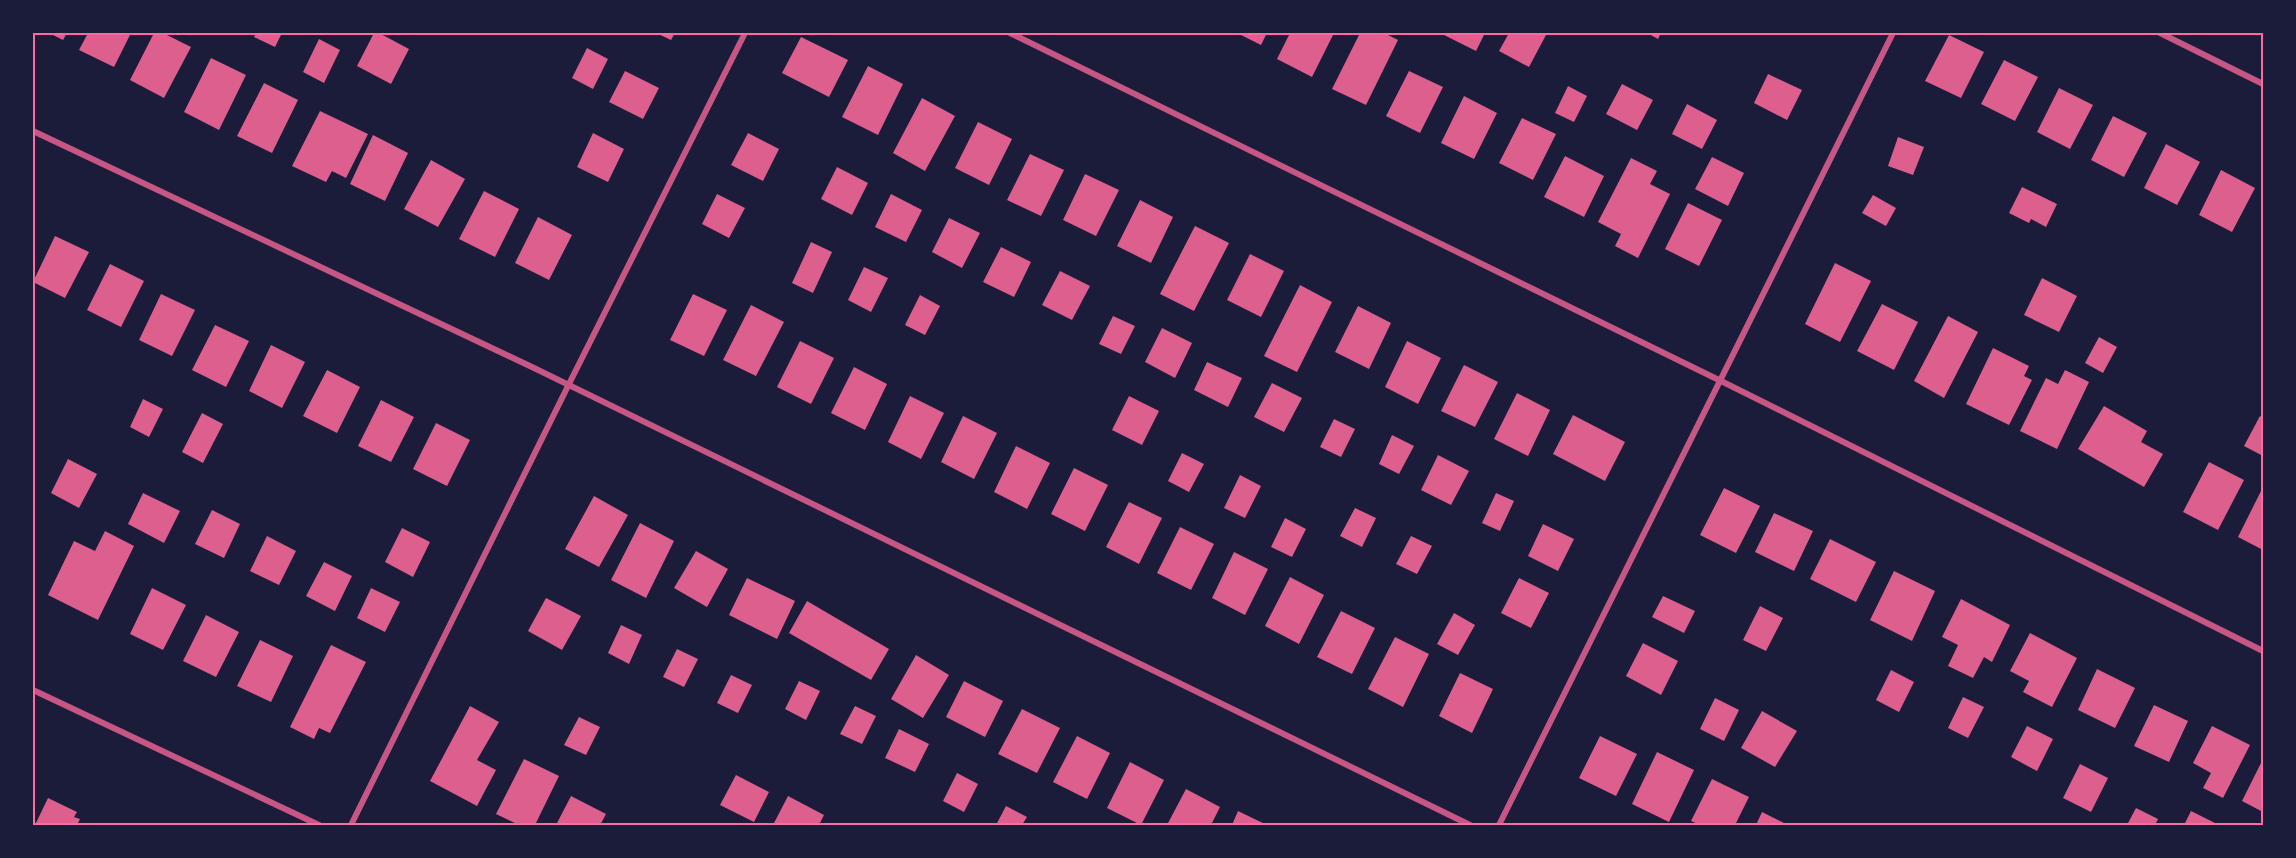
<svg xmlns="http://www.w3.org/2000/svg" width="2296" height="858" font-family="Montserrat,sans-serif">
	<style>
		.building { fill: #dd5f8e }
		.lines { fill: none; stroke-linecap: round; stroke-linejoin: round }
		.minor { stroke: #c65784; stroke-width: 6 }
		.neatline { fill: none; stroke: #ff6b9d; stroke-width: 2 }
	</style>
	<rect width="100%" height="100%" fill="#1b1b3a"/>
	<g class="building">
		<path d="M49 33H67L63 40Z"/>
		<path d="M88 33H131L114 67 79 50Z"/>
		<path d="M154 33H163L191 47 164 98 130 80Z"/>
		<path d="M256 33H282L275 47 254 37Z"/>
		<path d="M374 33H379L409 49 391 84 357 66Z"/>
		<path d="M656 33H675L671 40Z"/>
		<path d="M1237 33H1267L1261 45Z"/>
		<path d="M1290 33H1334L1312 77 1277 59Z"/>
		<path d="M1360 33H1384L1398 40 1366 105 1332 89Z"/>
		<path d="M1440 33H1485L1476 51Z"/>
		<path d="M1509 33H1542L1546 35 1529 67 1499 51Z"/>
		<path d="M1647 33H1661L1658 39Z"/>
		<path d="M1949 35 1984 52 1961 98 1925 81Z"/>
		<path d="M801 37 848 60 829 97 782 73Z"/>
		<path d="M319 39 340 50 324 83 303 72Z"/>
		<path d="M587 48 608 59 593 89 572 78Z"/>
		<path d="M211 58 246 75 219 130 184 112Z"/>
		<path d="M2004 60 2038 77 2015 121 1981 104Z"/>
		<path d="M868 66 903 84 878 135 842 117Z"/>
		<path d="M625 71 659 88 643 119 609 102Z"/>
		<path d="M1409 71 1443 87 1420 133 1386 116Z"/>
		<path d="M1768 74 1802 90 1787 120 1754 103Z"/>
		<path d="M264 83 298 100 272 153 237 136Z"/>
		<path d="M1622 84 1653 100 1637 130 1606 114Z"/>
		<path d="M1568 86 1587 96 1574 122 1555 113Z"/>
		<path d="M2059 88 2093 105 2070 149 2037 132Z"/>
		<path d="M1464 96 1497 113 1474 159 1441 143Z"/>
		<path d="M922 98 955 116 925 171 893 153Z"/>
		<path d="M1687 104 1717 120 1702 149 1672 134Z"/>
		<path d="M320 111 368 134 346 178 332 171 326 182 292 166Z"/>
		<path d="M2113 116 2147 133 2124 177 2091 160Z"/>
		<path d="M1522 118 1556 134 1533 180 1499 163Z"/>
		<path d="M978 122 1012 139 989 185 955 168Z"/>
		<path d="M593 133 624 149 608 182 577 167Z"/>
		<path d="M748 133 779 149 763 181 731 165Z"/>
		<path d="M373 135 408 153 385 201 350 184Z"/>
		<path d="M1898 137 1924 147 1913 175 1888 166Z"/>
		<path d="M2166 144 2200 162 2177 205 2144 188Z"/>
		<path d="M1030 154 1064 170 1041 216 1007 200Z"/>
		<path d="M1565 156 1604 176 1584 217 1544 197Z"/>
		<path d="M1712 157 1744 173 1728 206 1695 189Z"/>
		<path d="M1631 158 1657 171 1650 184 1670 194 1638 258 1615 246 1621 234 1598 222Z"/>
		<path d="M431 160 465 179 438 227 404 209Z"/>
		<path d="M837 167 868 183 852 215 821 199Z"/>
		<path d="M2221 170 2255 188 2232 232 2199 215Z"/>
		<path d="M1085 174 1119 190 1096 236 1063 220Z"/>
		<path d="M2022 187 2057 204 2046 227 2031 219 2029 223 2009 213Z"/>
		<path d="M484 191 519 209 495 257 459 239Z"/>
		<path d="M717 194 745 208 729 238 702 224Z"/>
		<path d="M891 194 922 210 906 242 875 227Z"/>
		<path d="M1873 195 1896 208 1886 226 1862 213Z"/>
		<path d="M1140 200 1173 217 1151 263 1117 246Z"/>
		<path d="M1688 203 1722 220 1699 266 1665 249Z"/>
		<path d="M538 217 572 235 549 280 515 263Z"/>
		<path d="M949 218 980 233 962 268 932 252Z"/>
		<path d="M1195 226 1229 243 1194 311 1160 294Z"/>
		<path d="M55 236 89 252 65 298 33 282Z"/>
		<path d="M811 242 832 252 813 293 792 283Z"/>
		<path d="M1001 247 1031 262 1014 297 983 282Z"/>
		<path d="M1250 254 1284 271 1261 317 1227 300Z"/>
		<path d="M1835 263 1871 281 1840 342 1805 324Z"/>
		<path d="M110 264 144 281 121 327 87 310Z"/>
		<path d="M864 267 888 278 871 312 848 300Z"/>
		<path d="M1060 271 1090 286 1072 320 1042 305Z"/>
		<path d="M2042 278 2077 296 2059 332 2024 315Z"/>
		<path d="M1300 285 1332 302 1297 372 1264 356Z"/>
		<path d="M161 294 195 310 172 356 139 340Z"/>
		<path d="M693 294 727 310 704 356 670 340Z"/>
		<path d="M920 295 940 306 925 335 905 325Z"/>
		<path d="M1882 304 1918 322 1894 370 1857 351Z"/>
		<path d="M751 305 784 322 756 376 723 360Z"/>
		<path d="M1358 306 1391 323 1369 369 1335 352Z"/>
		<path d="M1113 316 1135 326 1121 354 1099 344Z"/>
		<path d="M1948 316 1978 332 1944 398 1914 381Z"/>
		<path d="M215 325 249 341 226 387 192 370Z"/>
		<path d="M1162 328 1192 343 1175 378 1145 362Z"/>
		<path d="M2099 337 2117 347 2103 373 2085 363Z"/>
		<path d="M800 341 834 358 811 404 777 387Z"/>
		<path d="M1407 341 1441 358 1418 404 1385 387Z"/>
		<path d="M271 345 305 362 282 408 249 391Z"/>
		<path d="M1993 348 2029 366 2024 376 2032 380 2009 425 1966 404Z"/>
		<path d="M1207 362 1242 378 1228 407 1194 390Z"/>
		<path d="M1464 365 1498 382 1475 427 1441 411Z"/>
		<path d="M854 367 887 384 865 430 831 413Z"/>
		<path d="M327 370 360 387 337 433 303 416Z"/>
		<path d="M2065 370 2089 382 2057 449 2020 431 2046 378 2058 384Z"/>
		<path d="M1272 383 1302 398 1284 432 1254 417Z"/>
		<path d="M1517 393 1550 410 1528 456 1494 439Z"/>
		<path d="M910 396 944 413 921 459 888 442Z"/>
		<path d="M1129 396 1159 411 1142 445 1112 430Z"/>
		<path d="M143 399 163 409 149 437 130 427Z"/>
		<path d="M381 400 414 417 391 462 358 446Z"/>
		<path d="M2104 406 2147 431 2141 442 2163 454 2144 487 2078 449Z"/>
		<path d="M202 413 223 424 203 463 182 452Z"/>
		<path d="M1573 415 1625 442 1605 481 1553 454Z"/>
		<path d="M963 416 997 433 974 479 941 462Z"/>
		<path d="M2260 416 2263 418V456L2244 446Z"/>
		<path d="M1334 419 1355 429 1341 457 1320 447Z"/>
		<path d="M436 423 470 440 447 486 413 469Z"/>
		<path d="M1392 435 1414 446 1399 474 1379 464Z"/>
		<path d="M1016 446 1050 463 1027 509 994 492Z"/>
		<path d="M1182 453 1204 464 1189 492 1168 481Z"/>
		<path d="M1438 455 1469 471 1451 505 1421 490Z"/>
		<path d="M68 459 97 474 79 508 51 493Z"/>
		<path d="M2209 462 2244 480 2218 530 2183 512Z"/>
		<path d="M1074 468 1108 485 1085 531 1051 514Z"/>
		<path d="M1240 475 1261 486 1245 518 1224 508Z"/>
		<path d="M2263 487V550L2238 537Z"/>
		<path d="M1724 488 1760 506 1736 553 1700 535Z"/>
		<path d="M143 493 180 511 164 543 128 524Z"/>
		<path d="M1496 493 1514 501 1500 531 1482 523Z"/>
		<path d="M594 496 628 515 599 567 565 549Z"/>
		<path d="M1129 502 1162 518 1139 564 1106 547Z"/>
		<path d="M1355 508 1376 518 1362 547 1340 536Z"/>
		<path d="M212 510 240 524 224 558 195 544Z"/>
		<path d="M1774 513 1813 531 1794 571 1755 552Z"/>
		<path d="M1285 518 1306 529 1292 557 1271 547Z"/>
		<path d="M640 523 674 541 646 598 611 580Z"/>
		<path d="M1543 524 1574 539 1558 571 1528 556Z"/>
		<path d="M1180 527 1214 544 1191 590 1157 573Z"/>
		<path d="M402 528 430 542 413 577 385 562Z"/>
		<path d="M105 531 134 546 98 620 48 595 74 541 95 551Z"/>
		<path d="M267 536 296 551 279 585 250 571Z"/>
		<path d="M1411 536 1432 546 1417 574 1396 564Z"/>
		<path d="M1830 539 1876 562 1856 602 1810 579Z"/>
		<path d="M696 551 728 569 707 607 674 588Z"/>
		<path d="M1234 552 1268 569 1245 615 1212 598Z"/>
		<path d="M324 562 352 576 335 611 306 596Z"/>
		<path d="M1894 571 1935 591 1912 641 1870 620Z"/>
		<path d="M1290 577 1324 595 1299 644 1265 626Z"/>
		<path d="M747 578 795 601 777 639 729 615Z"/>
		<path d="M1519 578 1549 593 1531 628 1501 613Z"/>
		<path d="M152 588 186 605 163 650 130 634Z"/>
		<path d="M371 588 400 602 385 632 357 618Z"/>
		<path d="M1663 596 1695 611 1684 633 1652 617Z"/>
		<path d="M546 598 581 616 562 650 528 631Z"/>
		<path d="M1961 599 2010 625 1992 662 1984 657 1973 678 1948 666 1958 645 1942 637Z"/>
		<path d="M807 601 889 649 871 680 789 633Z"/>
		<path d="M1760 606 1783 618 1766 651 1743 640Z"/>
		<path d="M1341 611 1375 628 1352 674 1317 657Z"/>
		<path d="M1454 613 1475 625 1458 655 1437 644Z"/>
		<path d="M206 615 239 632 216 677 183 661Z"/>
		<path d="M621 625 642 635 629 664 608 653Z"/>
		<path d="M2030 633 2077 658 2052 707 2023 692 2029 681 2010 671Z"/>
		<path d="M1395 637 1429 654 1403 707 1368 689Z"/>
		<path d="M260 640 293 656 271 702 237 686Z"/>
		<path d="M1643 643 1678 661 1661 695 1626 676Z"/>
		<path d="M331 645 366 662 330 733 319 728 314 739 290 727Z"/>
		<path d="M677 649 698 659 684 687 663 677Z"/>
		<path d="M916 655 949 675 923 718 891 699Z"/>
		<path d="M2097 669 2135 688 2115 728 2078 710Z"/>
		<path d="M1891 670 1914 682 1899 712 1876 700Z"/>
		<path d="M1460 673 1493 689 1472 733 1439 716Z"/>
		<path d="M731 675 752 685 738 713 717 703Z"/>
		<path d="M799 681 820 691 806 720 785 709Z"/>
		<path d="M964 681 1003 701 985 737 946 717Z"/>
		<path d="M1963 697 1984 707 1968 738 1948 728Z"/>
		<path d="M1715 698 1739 710 1724 741 1700 729Z"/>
		<path d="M2154 705 2188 721 2169 762 2134 746Z"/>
		<path d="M470 706 499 722 477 760 496 770 477 806 430 781Z"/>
		<path d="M855 706 876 716 862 744 840 734Z"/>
		<path d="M1022 709 1060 728 1037 773 998 754Z"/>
		<path d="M1762 711 1797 731 1775 767 1741 748Z"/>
		<path d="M579 717 600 727 586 755 564 745Z"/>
		<path d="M2027 726 2053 739 2037 771 2011 757Z"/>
		<path d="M2212 726 2250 745 2223 798 2203 788 2211 773 2193 763Z"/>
		<path d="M899 729 929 744 915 772 885 758Z"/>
		<path d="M1077 736 1110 753 1087 799 1053 782Z"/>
		<path d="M1600 736 1637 754 1616 796 1579 778Z"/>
		<path d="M1657 752 1694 770 1669 822 1632 804Z"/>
		<path d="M524 759 559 776 535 825H519L496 814Z"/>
		<path d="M2263 759V812L2242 801Z"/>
		<path d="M1130 762 1164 780 1141 825 1107 808Z"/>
		<path d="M2080 764 2108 778 2091 812 2063 798Z"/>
		<path d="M957 773 978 784 964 812 943 801Z"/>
		<path d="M736 775 769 792 754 822 720 805Z"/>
		<path d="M1712 779 1749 797 1735 825H1700L1691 821Z"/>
		<path d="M1186 789 1220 807 1211 825H1167Z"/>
		<path d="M571 796 606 814 600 825H556Z"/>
		<path d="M788 796 824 815 819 825H773Z"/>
		<path d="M48 798 77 812 74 817 80 819 77 825H35Z"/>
		<path d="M1006 806 1027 817 1022 825H996Z"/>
		<path d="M2136 808 2158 819 2155 825H2127Z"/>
		<path d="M1238 811 1267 825H1232Z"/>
		<path d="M2191 811 2219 825H2184Z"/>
		<path d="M1762 812 1788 825H1756Z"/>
	</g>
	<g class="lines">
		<g class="minor">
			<path d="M1010 33 1721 381 2263 651"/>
			<path d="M2160 33 2263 84"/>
			<path d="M33 131 532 367 1470 825"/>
			<path d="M33 690 319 825"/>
			<path d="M351 825 568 386 745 33"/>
			<path d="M1499 825 1893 33"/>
		</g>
	</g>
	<rect width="2296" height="858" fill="none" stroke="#1b1b3a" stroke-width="69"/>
	<rect x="34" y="34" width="2228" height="790" class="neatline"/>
</svg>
